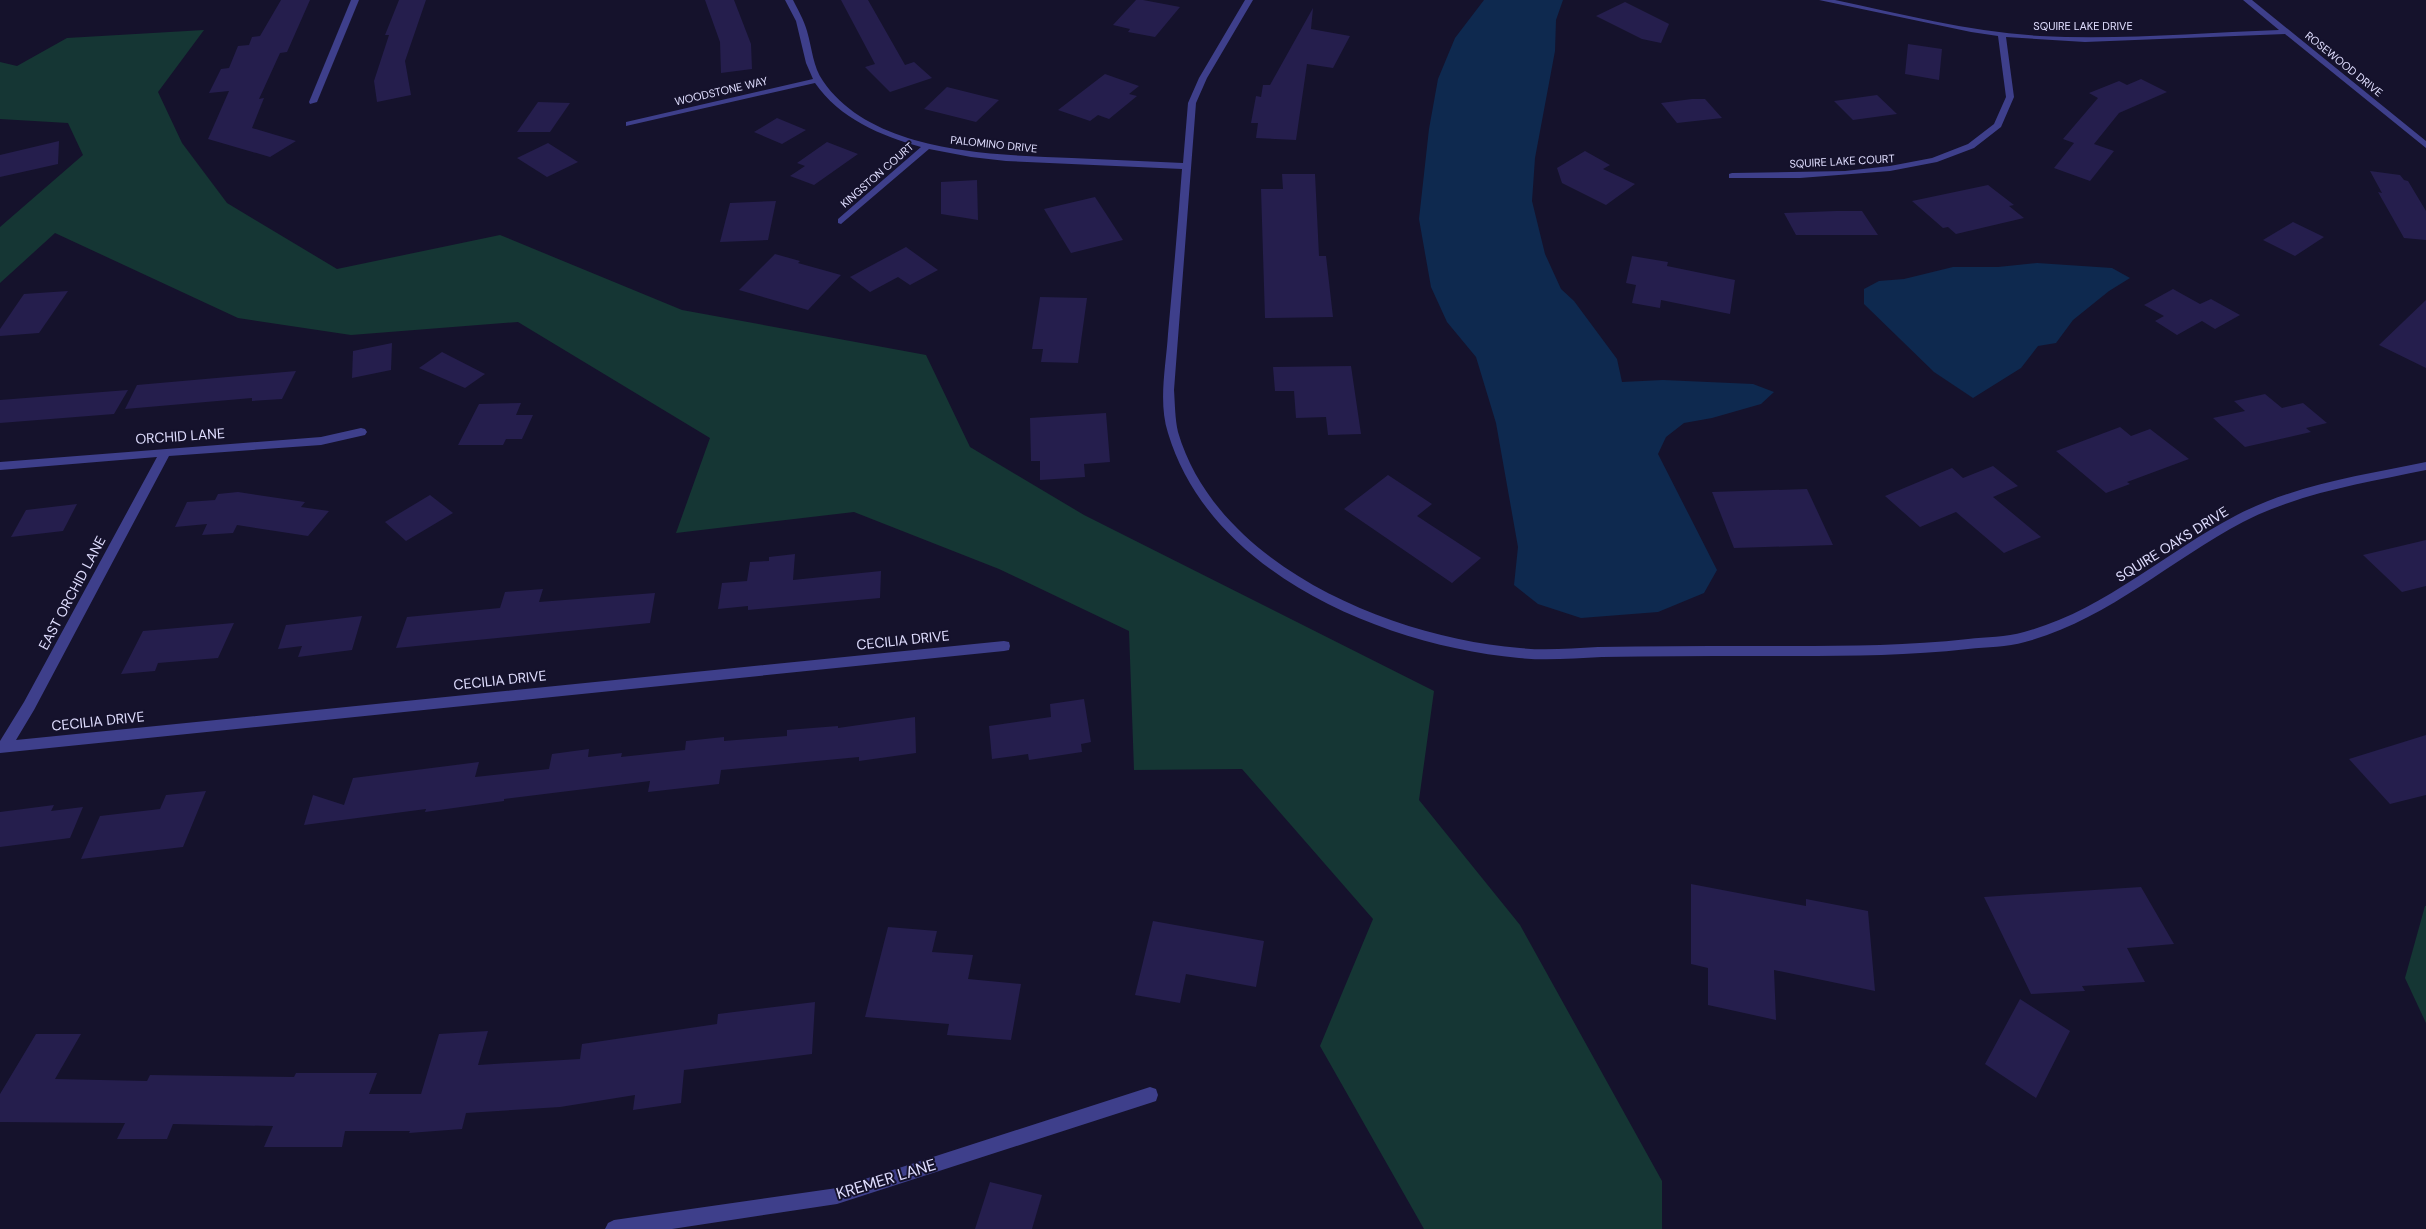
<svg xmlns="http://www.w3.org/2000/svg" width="2426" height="1229" font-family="'DM Sans',sans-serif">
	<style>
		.green { fill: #153634 }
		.water { fill: #0e294f }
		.building { fill: #251e4d }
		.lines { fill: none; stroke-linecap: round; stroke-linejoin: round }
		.street { fill: #3e3f8b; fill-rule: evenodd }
		.labels { text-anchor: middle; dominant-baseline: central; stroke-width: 4; stroke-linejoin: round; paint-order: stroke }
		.far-street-label { font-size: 11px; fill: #e0deff; stroke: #15122c }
		.street-label { font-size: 14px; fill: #e0deff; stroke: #15122c }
		.near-street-label { font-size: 16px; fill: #e0deff; stroke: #15122c }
	</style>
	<rect width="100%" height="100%" fill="#15122c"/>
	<g class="green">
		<path d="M204 30 158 92 182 143 227 203 337 269 500 235 682 310 926 355 970 447 1084 515 1434 691 1419 800 1520 925 1662 1181V1229H1424L1320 1046 1373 919 1242 769 1134 770 1129 631 999 569 854 512 676 533 710 438 518 322 351 335 238 318 55 233 0 283V227L83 155 68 123 0 119V62L17 66 67 38Z"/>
		<path d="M2425 906H2426V1023L2405 978Z"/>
	</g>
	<g class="water">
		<path d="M1484 0H1563L1556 20 1555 51 1535 158 1532 201 1545 254 1561 289 1574 301 1617 359 1622 382 1663 380 1753 384 1774 392 1761 404 1712 418 1684 423 1666 437 1658 454 1717 570 1704 593 1658 612 1581 618 1538 604 1514 585 1518 547 1496 423 1476 357 1447 322 1431 287 1419 219 1429 129 1438 79 1455 38Z"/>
		<path d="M2037 263 2112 268 2130 278 2109 291 2073 320 2056 343 2038 346 2021 368 1973 398 1934 372 1864 304V289L1879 281 1904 279 1953 267H1998Z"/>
	</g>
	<g class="building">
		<path d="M281 0H310L287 52 280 53 259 99 264 98 252 128 296 141 270 157 208 139 229 91 209 93 221 69 229 68 238 46 249 45 252 37 260 36Z"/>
		<path d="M399 0H426L405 61 411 95 377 102 374 81 389 35H385Z"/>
		<path d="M705 0H734L751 44 752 69 721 73 720 42Z"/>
		<path d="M841 0H868L905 65 914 62 932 78 890 92 865 67 875 64Z"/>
		<path d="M1136 0H1143L1180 7 1155 37 1128 32 1130 29 1113 25Z"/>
		<path d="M1625 2 1669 24 1661 43 1642 39 1596 16Z"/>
		<path d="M1313 8 1311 29 1350 36 1333 68 1307 64 1296 140 1256 138 1258 123H1251L1256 96 1261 97 1263 85H1270Z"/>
		<path d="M1908 44 1942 49 1939 80 1905 74Z"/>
		<path d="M1105 74 1139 86 1129 94 1137 96 1109 119 1098 115 1090 121 1058 110Z"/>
		<path d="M2141 79 2167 92 2119 113 2094 144 2114 151 2090 181 2054 168 2074 143 2063 139 2098 98 2089 93 2119 81 2127 85Z"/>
		<path d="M947 87 999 100 976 122 924 109Z"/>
		<path d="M1877 95 1897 114 1853 120 1834 101Z"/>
		<path d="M1692 99H1705L1722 118 1677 123 1661 103Z"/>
		<path d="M538 102 570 103 550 132H517Z"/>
		<path d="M777 118 806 130 782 144 754 132Z"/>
		<path d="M59 141 58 164 0 177V155Z"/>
		<path d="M827 142 858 154 814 185 790 176 805 166 797 163Z"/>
		<path d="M548 143 578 162 547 177 517 158Z"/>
		<path d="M1585 151 1610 165 1603 169 1635 184 1606 205 1562 183 1557 168Z"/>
		<path d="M2370 171 2400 175 2404 180 2408 181 2426 211V240L2404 238 2378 192 2382 193Z"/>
		<path d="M1282 174H1315L1319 256H1326L1333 317 1265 318 1261 189H1283Z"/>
		<path d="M977 180 978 220 941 214V182Z"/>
		<path d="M1988 185 2014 205 2009 206 2024 218 1956 234 1948 227 1943 228 1912 201Z"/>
		<path d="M1095 197 1123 240 1071 253 1044 209Z"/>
		<path d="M776 201 768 240 720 242 730 203Z"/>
		<path d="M1836 211H1862L1878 235H1796L1784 213Z"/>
		<path d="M2293 222 2324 237 2295 256 2263 240Z"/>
		<path d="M906 247 938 270 910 285 898 277 870 292 850 277Z"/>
		<path d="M775 254 800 261 798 263 841 275 808 310 739 290Z"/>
		<path d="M1632 256 1668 262 1667 266 1735 280 1730 314 1661 300 1660 308 1632 303 1636 285 1626 283Z"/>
		<path d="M2173 289 2200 304 2211 299 2240 315 2215 329 2202 321 2177 335 2155 321 2164 316 2144 305Z"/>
		<path d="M68 291 39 333 0 336V329L24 294Z"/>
		<path d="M1040 297 1087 298 1078 363 1041 362 1043 349H1032Z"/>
		<path d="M2426 300V368L2379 345Z"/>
		<path d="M392 343 391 370 352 378 353 351Z"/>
		<path d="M442 352 485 374 465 388 419 368Z"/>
		<path d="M1351 366 1361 434 1328 435 1326 417 1296 418 1294 391H1275L1273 367Z"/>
		<path d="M296 371 282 399 252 401V398L125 409 137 385Z"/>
		<path d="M128 390 114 414 0 423V400Z"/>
		<path d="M2265 394 2282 408 2303 403 2327 423 2306 428 2311 432 2245 447 2213 418 2245 411 2234 401Z"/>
		<path d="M521 403 516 415H533L522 439H506L503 445H458L479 404Z"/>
		<path d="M1106 413 1110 462 1084 464 1085 477 1040 480V461H1031L1030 418Z"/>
		<path d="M2120 427 2131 436 2150 429 2189 459 2127 482 2130 484 2106 493 2056 451Z"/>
		<path d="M1993 466 2018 486 1993 497 2041 537 2004 553 1956 512 1920 527 1885 496 1952 468 1963 478Z"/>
		<path d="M1388 475 1432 504 1417 516 1481 558 1452 583 1344 509Z"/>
		<path d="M1807 489 1833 545 1734 548 1712 492Z"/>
		<path d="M238 492 305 502 301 507 329 511 308 536 237 525 233 533 202 535 207 524 175 527 187 502 215 500 218 494Z"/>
		<path d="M430 495 453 513 406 541 385 522Z"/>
		<path d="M77 504 63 531 11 537 26 510Z"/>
		<path d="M2426 540V586L2402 592 2363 555Z"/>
		<path d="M795 554 793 580 881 571 880 598 748 610V606L718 609 722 583 747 581 750 562 769 561V557Z"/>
		<path d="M543 589 539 602 655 593 650 623 396 648 407 617 500 608 505 592Z"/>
		<path d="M362 616 352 650 298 657 302 646 278 649 286 625Z"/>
		<path d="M234 623 218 658 158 663 155 671 121 674 143 631Z"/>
		<path d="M1084 699 1091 742 1081 744 1082 752 1029 760 1028 754 992 759 989 726 1051 717 1050 704Z"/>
		<path d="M915 717 916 753 859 761V757L721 770 719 784 648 792 650 781 504 799V801L425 812 426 809 304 825 313 795 344 805 353 778 479 762 475 777 549 769 552 754 589 749 588 757 622 753 621 757 685 750 686 741 724 737V741L787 736V730L838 726V728Z"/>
		<path d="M2426 735V795L2390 804 2349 759Z"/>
		<path d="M206 791 183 847 81 859 100 816 160 809 166 795Z"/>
		<path d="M54 805 51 811 83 807 70 838 0 847V812Z"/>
		<path d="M1691 884 1806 906V899L1868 911 1875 991 1774 970 1776 1020 1708 1005V968L1691 964Z"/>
		<path d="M2141 887 2174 944 2127 948 2145 982 2082 986 2085 991 2031 994 1984 897Z"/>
		<path d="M1153 921 1264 941 1256 987 1186 974 1180 1003 1135 995Z"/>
		<path d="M888 927 937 931 932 952 973 955 968 979 1021 984 1011 1040 947 1035 949 1024 865 1017Z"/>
		<path d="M2020 999 2070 1031 2036 1098 1985 1064Z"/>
		<path d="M815 1002 812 1054 684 1070 681 1103 633 1110 635 1095 560 1107 466 1113 462 1129 409 1133 410 1131H345L342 1147H264L273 1126 173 1124 167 1139H117L125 1123 0 1122V1094L36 1034H81L55 1079 147 1081 150 1075 294 1077 296 1073H377L369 1094H421L439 1034 488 1031 478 1065 580 1059 582 1044 717 1024 718 1014Z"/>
		<path d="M990 1182 1042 1195 1032 1229H975Z"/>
	</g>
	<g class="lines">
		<g class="street">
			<path d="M351 0H359L317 102 310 104 309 102Z"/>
			<path d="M785 0H793C798 10 804 20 807 31 812 48 813 67 823 81 872 153 994 155 1072 158 1109 160 1146 161 1183 163L1188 103 1199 78 1245 0H1253L1207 78 1196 103 1174 390C1175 404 1175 419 1178 432 1217 566 1393 638 1520 648 1546 651 1572 648 1598 647 1648 646 1698 646 1748 646 1821 646 1895 647 1968 639 1986 637 2006 637 2024 632 2103 611 2164 553 2235 516 2294 485 2362 475 2426 462V470C2364 483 2299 493 2243 522 2169 561 2107 620 2025 642 2007 647 1987 647 1968 649 1896 657 1824 656 1752 656 1702 656 1652 656 1602 657 1575 658 1547 661 1519 658 1385 646 1210 574 1168 433 1158 402 1166 366 1168 334 1173 279 1178 224 1182 169L1006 161 971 157 929 149 841 224 838 223V219L921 147C881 136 839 118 815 83L626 126V122L813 79 806 63 796 21Z"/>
			<path d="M1819 0H1835C1902 14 1971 32 2040 36 2119 40 2200 33 2279 30L2243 0H2252L2426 141V148L2285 34 2085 42 2006 37 2014 97 2001 127 1974 148 1937 162 1890 171 1800 178H1729V174L1732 173 1845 171 1890 166 1932 158 1968 144 1994 124 2006 97 1998 36 1971 32Z"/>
			<path d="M361 428 365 429 367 432 365 435 321 445 169 456 34 710 16 740 1004 641 1009 642 1010 646 1009 650 1004 651 0 753V741L24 702 157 457 0 470V462L321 437Z"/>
			<path d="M1150 1087 1156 1089 1158 1095 1156 1101 1150 1103 837 1204 672 1229H605L608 1223 614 1220 837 1188Z"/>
		</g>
	</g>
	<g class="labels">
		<g class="far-street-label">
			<text x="2083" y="26">SQUIRE LAKE DRIVE</text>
			<text transform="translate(2344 64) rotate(39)">ROSEWOOD DRIVE</text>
			<text transform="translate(721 91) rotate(-13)">WOODSTONE WAY</text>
			<text transform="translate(994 144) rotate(6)">PALOMINO DRIVE</text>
			<text transform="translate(1842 161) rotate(-3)">SQUIRE LAKE COURT</text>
			<text transform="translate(877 175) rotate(-41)">KINGSTON COURT</text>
		</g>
		<g class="street-label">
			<text transform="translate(180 436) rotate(-4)">ORCHID LANE</text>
			<text transform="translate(2172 544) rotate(-32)">SQUIRE OAKS DRIVE</text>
			<text transform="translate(72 593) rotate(-62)">EAST ORCHID LANE</text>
			<text transform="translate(903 640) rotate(-6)">CECILIA DRIVE</text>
			<text transform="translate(500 680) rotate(-6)">CECILIA DRIVE</text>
			<text transform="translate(98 721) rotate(-6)">CECILIA DRIVE</text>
		</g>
		<g class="near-street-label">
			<text transform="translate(886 1179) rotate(-17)">KREMER LANE</text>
		</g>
	</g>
</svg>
